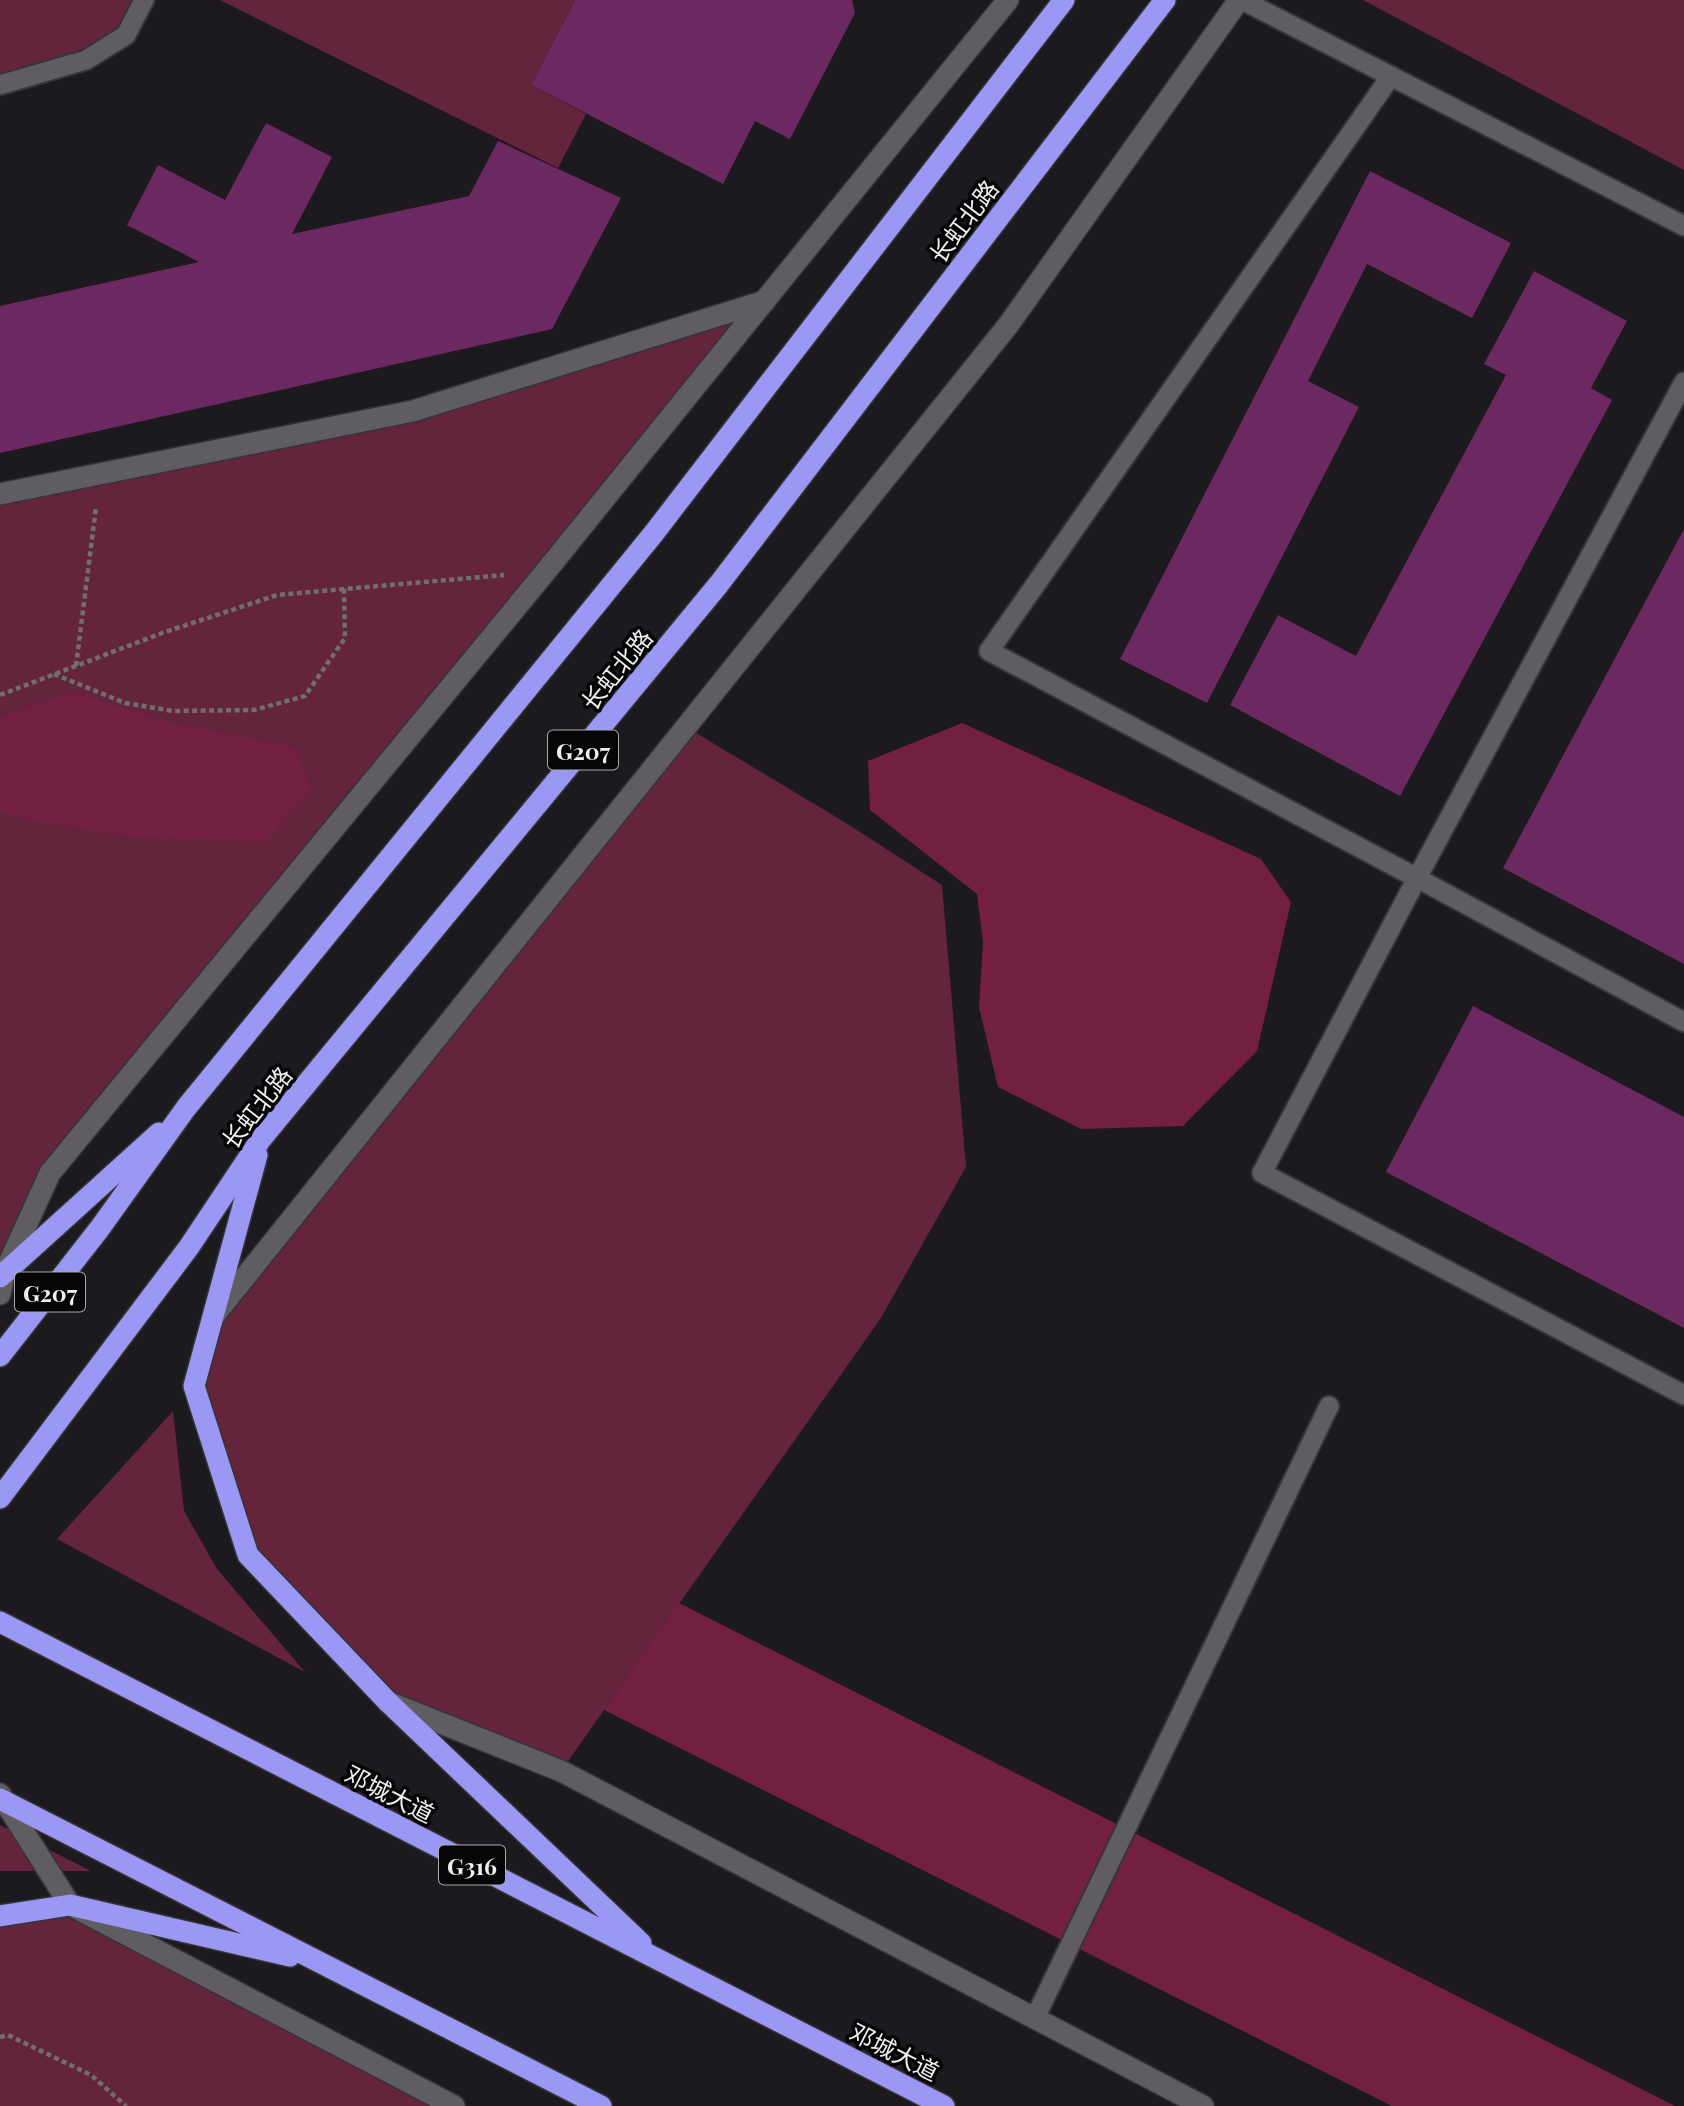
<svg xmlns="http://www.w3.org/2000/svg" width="1684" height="2106" font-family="'Playfair Display','Noto Sans SC',serif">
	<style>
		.green { fill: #64243b }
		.forest { fill: #731f40 }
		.building { fill: #6c2860 }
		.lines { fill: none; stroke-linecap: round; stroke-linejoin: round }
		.lane-casing { stroke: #353436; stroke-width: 23 }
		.secondary-casing { stroke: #353436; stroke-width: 24 }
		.highway-casing { stroke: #353436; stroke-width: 24 }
		.path { stroke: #706e71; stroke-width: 4.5; stroke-dasharray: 5 3.5; stroke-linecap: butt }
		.lane { stroke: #5f5d61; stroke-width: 19 }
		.secondary { stroke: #5f5d61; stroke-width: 21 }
		.highway { stroke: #9b98f5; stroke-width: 21 }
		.labels { text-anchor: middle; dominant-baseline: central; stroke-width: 7; stroke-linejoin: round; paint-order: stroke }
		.shield { fill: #060607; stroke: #a9a8aa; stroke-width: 2 }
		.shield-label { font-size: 23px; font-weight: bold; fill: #efeef0 }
		.street-label { font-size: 24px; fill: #efeef0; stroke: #060607 }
	</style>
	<rect width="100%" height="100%" fill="#1c1a1e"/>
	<g class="green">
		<path d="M0 0H144L126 35 0 85Z"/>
		<path d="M220 0H575L531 85 586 114 558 168Z"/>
		<path d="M1363 0H1684V170Z"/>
		<path d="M765 301 50 1173 0 1277V494L413 411Z"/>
		<path d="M686 727 846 823 942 885 966 1167 881 1318 561 1771 388 1702 248 1555 194 1386 213 1317Z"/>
		<path d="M173 1411 184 1511 217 1569 305 1672 57 1539Z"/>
		<path d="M0 1825 91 1871H0Z"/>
		<path d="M70 1905 454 2106H0V1916Z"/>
	</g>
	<g class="forest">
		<path d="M72 692 166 722 295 748 311 790 265 841 134 837 32 820 0 812V718Z"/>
		<path d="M962 723 1261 859 1291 902 1257 1051 1183 1126 1081 1129 998 1087 979 1007 983 943 977 894 870 810 868 761Z"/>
		<path d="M679 1603 1675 2106H1392L604 1710Z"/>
	</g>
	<g class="building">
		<path d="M575 0H852L855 13 790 139 755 121 723 184 531 85Z"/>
		<path d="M266 123 332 157 292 234 469 196 498 141 621 198 552 329 0 453V306L199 262 127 225 158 165 225 200Z"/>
		<path d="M1370 171 1511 243 1472 318 1367 264 1308 381 1359 407 1207 703 1120 659Z"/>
		<path d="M1534 271 1627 321 1591 388 1612 400 1400 796 1230 705 1278 615 1356 656 1506 375 1484 364Z"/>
		<path d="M1684 529V964L1503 868Z"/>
		<path d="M1473 1006 1684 1117V1328L1386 1172Z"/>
	</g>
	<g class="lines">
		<g class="lane-casing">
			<g id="lane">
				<path d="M1242 0 1684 226"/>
				<path d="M1391 76 989 651 1417 878 1262 1173 1684 1395"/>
				<path d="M0 85 86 60 126 35 144 0"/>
				<path d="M1684 382 1417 878 1684 1022"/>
				<path d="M1035 2018 1329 1406"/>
			</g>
		</g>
		<g class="secondary-casing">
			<g id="secondary">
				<path d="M0 494 413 411 765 301"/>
				<path d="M0 1294 4 1274 50 1173 546 571 1008 0"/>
				<path d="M213 1317 1009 324 1239 0"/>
				<path d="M388 1702 561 1771 1203 2106"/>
				<path d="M0 1794 70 1905 454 2106"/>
			</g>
		</g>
		<g class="highway-casing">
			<g id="highway">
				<path d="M257 1155 194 1386 248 1555 388 1702 641 1943"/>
				<path d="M0 1277 159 1133"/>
				<path d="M0 1356 100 1228 186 1108 654 533 1064 0"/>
				<path d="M0 1498 189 1247 261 1139 719 584 1165 0"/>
				<path d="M0 1622 944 2106"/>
				<path d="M0 1799 601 2106"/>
				<path d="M0 1916 70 1905 290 1956"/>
			</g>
		</g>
		<g class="path">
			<path d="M76 666 96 507"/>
			<path d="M54 674 125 703 173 711 254 710 305 696 345 638 344 588"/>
			<path d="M0 695 162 633 277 595 504 575"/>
			<path d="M0 2037 8 2035 91 2075 126 2106"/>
		</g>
		<use href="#lane" class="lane"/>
		<use href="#secondary" class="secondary"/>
		<use href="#highway" class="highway"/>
	</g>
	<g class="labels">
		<g class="shield">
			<rect x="548" y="730.5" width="70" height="39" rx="5"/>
			<rect x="15" y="1272.5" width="70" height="39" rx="5"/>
			<rect x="439" y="1845.5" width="66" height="39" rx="5"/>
		</g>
		<g class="shield-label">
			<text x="583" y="750">G207</text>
			<text x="50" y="1292">G207</text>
			<text x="472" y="1865">G316</text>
		</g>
		<g class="street-label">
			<text transform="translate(963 221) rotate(-53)">长虹北路</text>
			<text transform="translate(616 669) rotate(-51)">长虹北路</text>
			<text transform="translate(256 1107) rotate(-52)">长虹北路</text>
			<text transform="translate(390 1793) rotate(27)">邓城大道</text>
			<text transform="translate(895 2051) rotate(27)">邓城大道</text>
		</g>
	</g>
</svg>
